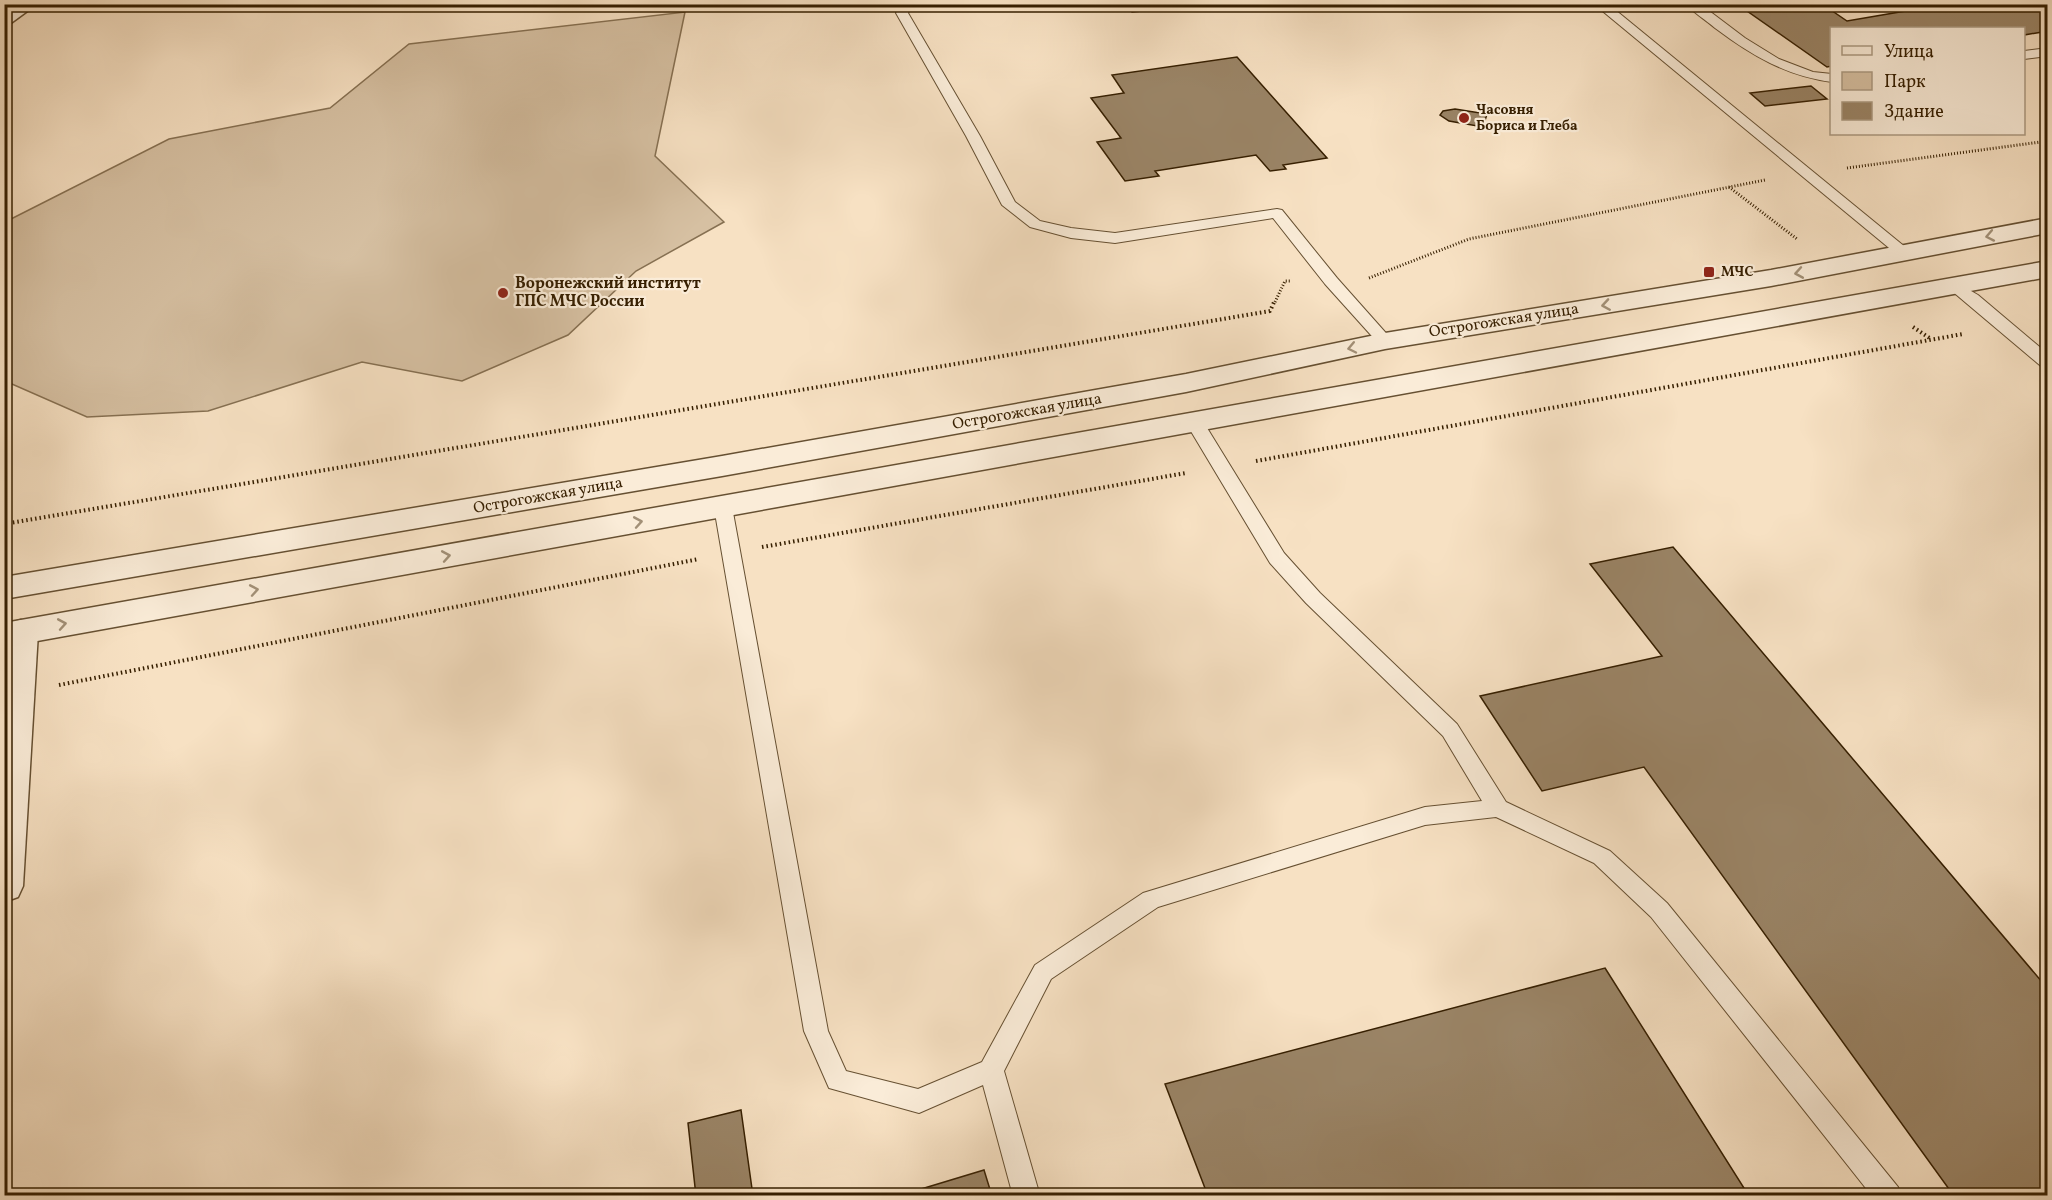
<svg xmlns="http://www.w3.org/2000/svg" width="2052" height="1200" font-family="Vollkorn,serif">
	<style>
		.green { fill: #d6c0a2; stroke: #867052; stroke-width: 1.5 }
		.building { fill: #9a8466; stroke: #361f01; stroke-width: 1.5 }
		.lines { fill: none; stroke-linecap: round; stroke-linejoin: round }
		.service-casing { stroke: #665032; stroke-width: 2 }
		.minor-casing { stroke: #665032; stroke-width: 3 }
		.tertiary-casing { stroke: #665032; stroke-width: 3 }
		.path-far1 { stroke: #361f01; stroke-width: 3; stroke-dasharray: 1 2; stroke-linecap: butt }
		.path { stroke: #361f01; stroke-width: 4; stroke-dasharray: 1.5 3; stroke-linecap: butt }
		.service { fill: #faecd8; fill-rule: evenodd }
		.minor { fill: #faecd8; fill-rule: evenodd }
		.tertiary { fill: #faecd8; fill-rule: evenodd }
		.oneway { stroke: #a29077 }
		.poi-dot { fill: #8f2418; stroke: #faecd8; stroke-width: 2 }
		.labels { text-anchor: middle; dominant-baseline: central; stroke-width: 4.5; stroke-linejoin: round; paint-order: stroke }
		.far-poi-label { font-size: 14px; font-weight: bold; fill: #361f01; stroke: #faecd8; text-anchor: start }
		.poi-label { font-size: 16px; font-weight: bold; fill: #361f01; stroke: #faecd8; text-anchor: start }
		.street-label { font-size: 16px; fill: #361f01; stroke: #faecd8 }
	</style>
	<rect width="100%" height="100%" fill="#f7e1c3"/>
	<filter id="stains"><feTurbulence type="fractalNoise" baseFrequency=".00333" numOctaves="4"/><feColorMatrix values="0 0 0 0 .2 0 0 0 0 .09 0 0 0 0 .02 0 0 0 .5 -.17"/></filter>
	<radialGradient id="worn" r=".72"><stop offset=".6" stop-color="#630" stop-opacity="0"/><stop offset="1" stop-color="#630" stop-opacity=".3"/></radialGradient>
	<path class="green" d="M685 12 655 156 724 222 636 271 568 335 462 381 362 362 208 411 87 417 5 381V222L169 139 330 108 409 44Z"/>
	<g class="building">
		<path d="M1018 4H1062L1021 9Z"/>
		<path d="M1128 4H1182L1184 7 1132 12Z"/>
		<path d="M1737 4H1822L1847 21 1917 9 1909 4H2048V31L2024 35V28H1832V66L1827 67Z"/>
		<path d="M1237 57 1327 158 1283 165 1286 169 1270 171 1256 155 1155 171 1159 176 1125 181 1097 142 1121 138 1091 98 1124 93 1112 75Z"/>
		<path d="M1811 86 1827 99 1765 106 1750 93Z"/>
		<path d="M1455 109 1487 114 1483 127 1449 121 1440 115 1443 111Z"/>
		<path d="M1673 547 2048 989V1196H1954L1644 767 1542 791 1480 696 1662 656 1590 564Z"/>
		<path d="M1605 968 1749 1196H1208L1165 1084Z"/>
		<path d="M741 1110 753 1196H696L688 1123Z"/>
		<path d="M984 1170 992 1196H898Z"/>
	</g>
	<g class="lines">
		<g class="service-casing">
			<g id="service">
				<path d="M901 4H913L908 13 980 136 1015 202 1040 221 1071 228 1115 233 1277 209 1282 210 1337 278 1393 341 1391 344H1379L1325 284 1273 218 1115 243 1071 238 1030 227 1002 205 966 136 896 13Z"/>
				<path d="M1594 4H1608L1910 251 1913 254 1910 257H1900Z"/>
				<path d="M1686 4H1700L1745 38 1779 59 1813 72 1832 74V82C1786 76 1751 55 1715 28 1706 20 1694 13 1686 4Z"/>
				<path d="M2048 48V56L2024 59V51Z"/>
				<path d="M1954 281 1978 295 2048 354V368L2042 367 1946 286Z"/>
				<path d="M1195 418 1201 419 1204 423 1284 553 1320 593 1457 724 1506 802 1610 851 1667 903 1898 1187 1902 1196H1872L1651 917 1594 863 1496 817 1425 825 1158 907 1051 979 1004 1071 1040 1196H1013L983 1085 919 1113 829 1088 804 1031 714 507 717 503H729L732 507 828 1031 846 1071 918 1089 982 1062 1035 965 1143 893 1425 807 1482 801 1443 736 1306 603 1270 563 1186 423 1189 419Z"/>
			</g>
		</g>
		<g class="minor-casing">
			<path id="minor" d="M21 620 33 624 38 632 23 886 18 897 4 902V631L9 624Z"/>
		</g>
		<g class="tertiary-casing">
			<g id="tertiary">
				<path d="M12 4H37L11 23 4 25V9Z"/>
				<path d="M2048 218V233L1771 286 1385 349 1186 392 722 476 4 599V577L722 456 1186 374 1385 333 1771 270Z"/>
				<path d="M2048 261V277L4 647V623Z"/>
			</g>
		</g>
		<g class="path-far1">
			<path d="M1847 168 2048 141"/>
			<path d="M1729 187 1797 239"/>
			<path d="M1369 278 1469 239 1765 180"/>
			<path d="M1275 302 1285 281H1290"/>
		</g>
		<g class="path">
			<path d="M1913 327 1931 339"/>
			<path d="M1256 461 1963 334"/>
			<path d="M4 524 1270 311 1275 300"/>
			<path d="M762 547 1186 473"/>
			<path d="M59 685 699 559"/>
		</g>
		<use href="#service" class="service"/>
		<use href="#minor" class="minor"/>
		<use href="#tertiary" class="tertiary"/>
	</g>
	<defs><path id="oneway-chevron" d="M-2-3.5L2.5 0L-2 3.5" fill="none" stroke-width="1.6" stroke-linecap="round" stroke-linejoin="round" transform="scale(1.5)"/></defs>
	<g class="oneway">
		<use href="#oneway-chevron" transform="translate(1990 236) rotate(169)"/>
		<use href="#oneway-chevron" transform="translate(1799 273) rotate(170)"/>
		<use href="#oneway-chevron" transform="translate(1606 305) rotate(171)"/>
		<use href="#oneway-chevron" transform="translate(1352 348) rotate(168)"/>
		<use href="#oneway-chevron" transform="translate(638 522) rotate(-10)"/>
		<use href="#oneway-chevron" transform="translate(446 556) rotate(-10)"/>
		<use href="#oneway-chevron" transform="translate(254 590) rotate(-10)"/>
		<use href="#oneway-chevron" transform="translate(62 624) rotate(-10)"/>
	</g>
	<g class="poi-dot">
		<circle cx="1464" cy="118" r="6"/>
		<rect x="1703" y="266" width="12" height="12" rx="3"/>
		<circle cx="503" cy="293" r="6"/>
	</g>
	<g class="labels">
		<g class="far-poi-label">
			<text x="1476" y="110">Часовня<tspan x="1476" dy="16">Бориса и Глеба</tspan></text>
			<text x="1721" y="272">МЧС</text>
		</g>
		<g class="poi-label">
			<text x="515" y="284">Воронежский институт<tspan x="515" dy="18">ГПС МЧС России</tspan></text>
		</g>
		<g class="street-label">
			<text transform="translate(1504 321) rotate(-9)">Острогожская улица</text>
			<text transform="translate(1027 412) rotate(-10)">Острогожская улица</text>
			<text transform="translate(548 496) rotate(-10)">Острогожская улица</text>
		</g>
	</g>
	<rect width="2052" height="1200" fill="none" stroke="#f7e1c3" stroke-width="24"/>
	<rect x="6" y="6" width="2040" height="1188" fill="none" stroke="#361f01" stroke-width="3"/>
	<rect x="12" y="12" width="2028" height="1176" fill="none" stroke="#361f01" stroke-width="1.5"/>
	<rect x="1830" y="27" width="195" height="108" fill="#faecd8" stroke="#ac9a82" stroke-width="1.5"/>
	<rect x="1842" y="46" width="30" height="9" fill="#faecd8" stroke="#ac9a82" stroke-width="1.5"/>
	<text x="1884" y="57" font-size="18" fill="#361f01">Улица</text>
	<rect x="1842" y="72" width="30" height="18" fill="#d6c0a2" stroke="#ac9a82" stroke-width="1.5"/>
	<text x="1884" y="87" font-size="18" fill="#361f01">Парк</text>
	<rect x="1842" y="102" width="30" height="18" fill="#9a8466" stroke="#ac9a82" stroke-width="1.5"/>
	<text x="1884" y="117" font-size="18" fill="#361f01">Здание</text>
	<rect width="100%" height="100%" filter="url(#stains)"/>
	<rect width="100%" height="100%" fill="url(#worn)"/>
</svg>
